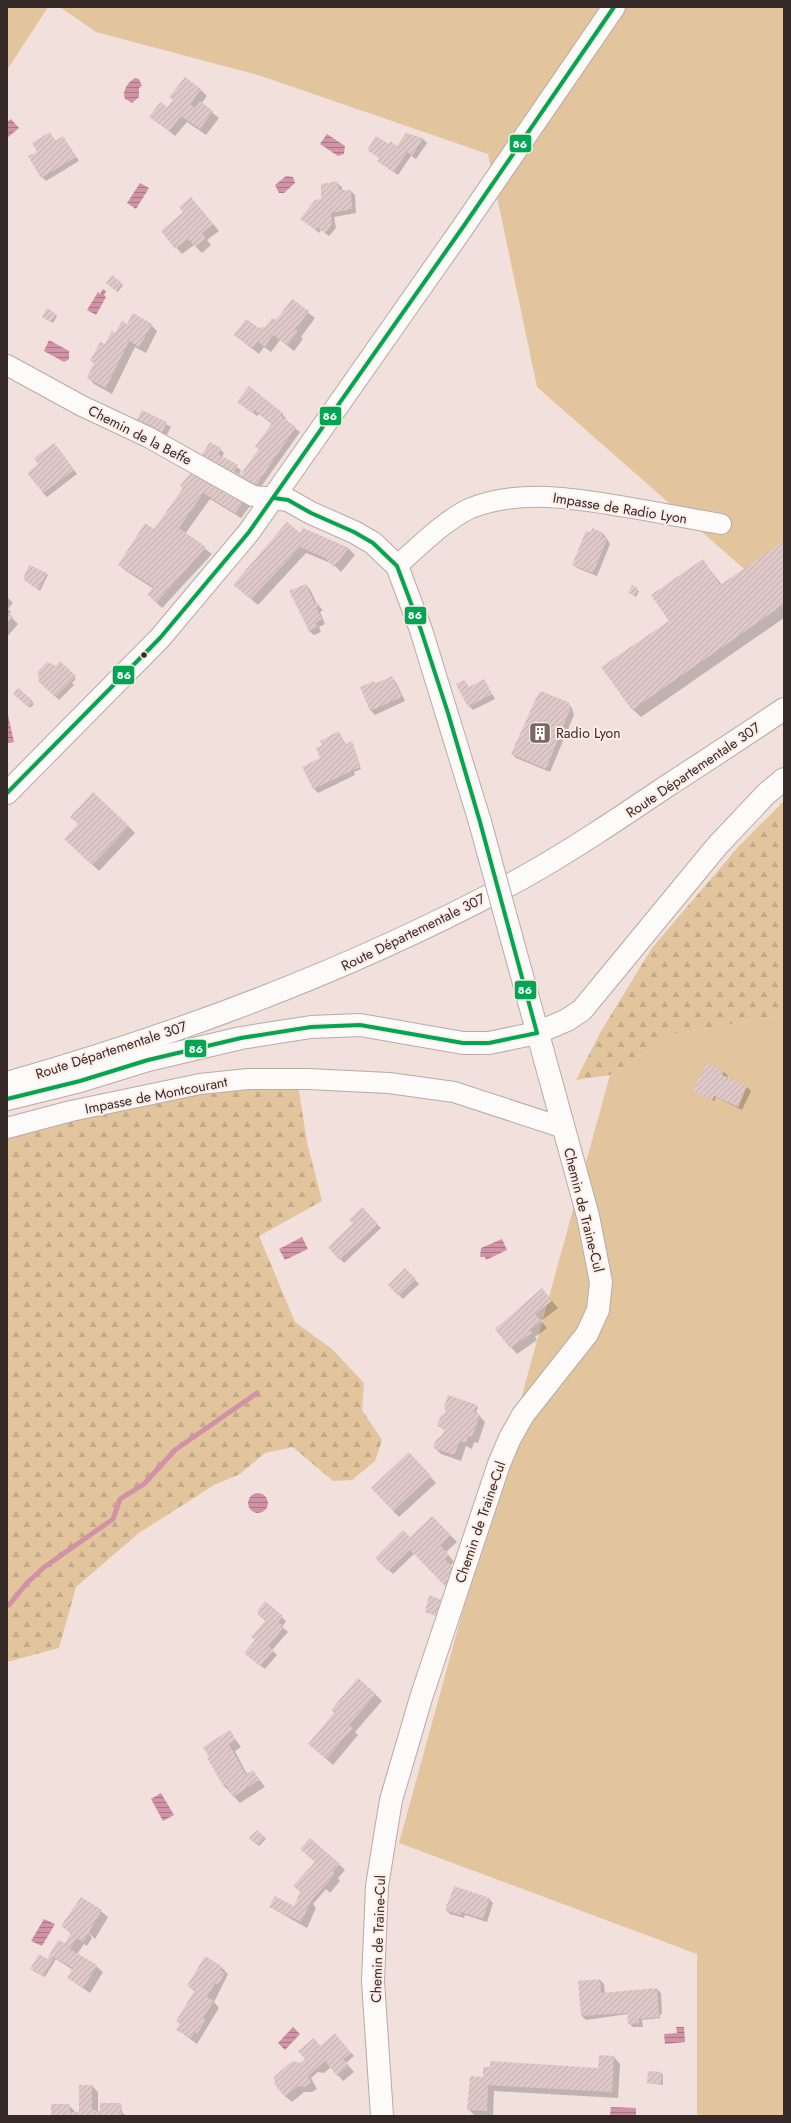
<svg xmlns="http://www.w3.org/2000/svg" width="791" height="2123" font-family="Jost,sans-serif">
	<style>
		.green { fill: #e2c59d }
		.forest { fill: url(#forest-firs) }
		.water { fill: url(#water-rules) }
		.shadow { fill: #0003 }
		.lines { fill: none; stroke-linecap: round; stroke-linejoin: round }
		.stream { stroke: #d192a7; stroke-width: 5 }
		.building { fill: url(#building-hatch) }
		.street-casing { stroke: #b8aba7; stroke-width: 22 }
		.secondary-casing { stroke: #b8aba7; stroke-width: 24 }
		.primary-casing { stroke: #b8aba7; stroke-width: 24 }
		.street { stroke: #fdfafa; stroke-width: 20 }
		.secondary { stroke: #fdfafa; stroke-width: 22 }
		.primary { stroke: #fdfafa; stroke-width: 22 }
		.secondary-bridge-casing { stroke: #b8aba7; stroke-width: 24; stroke-linecap: butt }
		.secondary-bridge { stroke: #fdfafa; stroke-width: 22 }
		.bus-1-casing { stroke: #feece6; stroke-width: 7 }
		.bus-1 { stroke: #00a651; stroke-width: 4 }
		.bus-dot { fill: #352a27; stroke: #feece6; stroke-width: 1.5 }
		.labels { text-anchor: middle; dominant-baseline: central; stroke-width: 4; stroke-linejoin: round; paint-order: stroke }
		.street-label { font-size: 14px; fill: #352a27; stroke: #feece6 }
		.poi-label { font-size: 14px; fill: #352a27; stroke: #feece6; text-anchor: start }
		.line-badge { stroke: #feece6; stroke-width: 1.5 }
		.badge-label { font-size: 11px; text-anchor: middle; font-weight: bold; fill: #fff }
	</style>
	<defs>
		<pattern id="forest-firs" width="22" height="20" patternUnits="userSpaceOnUse"><rect width="22" height="20" fill="#e2c59d"/><path d="M5 1l3.5 6h-7zM16 11l3.5 6h-7z" fill="#c2a987"/></pattern>
		<pattern id="water-rules" width="6" height="5" patternUnits="userSpaceOnUse"><rect width="6" height="5" fill="#d192a7"/><path d="M0 2.5h6" fill="none" stroke="#a78"/></pattern>
		<pattern id="building-hatch" width="6" height="6" patternUnits="userSpaceOnUse"><rect width="6" height="6" fill="#dfc9c8"/><path d="M-1 1l2-2M0 6l6-6M5 7l2-2" fill="none" stroke="#c0adac"/></pattern>
	</defs>
	<rect width="100%" height="100%" fill="#f1e0db"/>
	<g class="green">
		<path d="M7 7H48L7 70Z"/>
		<path d="M60 7H784V604L537 387 488 154 258 75 96 32Z"/>
		<path d="M784 1015V2116H697V1954L399 1843 610 1075 673 1034Z"/>
	</g>
	<g class="forest">
		<path d="M784 801V1015L673 1034 610 1075 576 1080 600 1033 652 948 739 846Z"/>
		<path d="M297 1079 307 1142 322 1201 259 1236 295 1322 332 1349 364 1383 362 1410 382 1440 375 1461 352 1480 333 1481 293 1447 265 1453 240 1474 214 1485 139 1533 76 1587 59 1648 7 1662V1128L71 1111Z"/>
	</g>
	<g class="water">
		<path d="M135 78 139 79 142 86 139 88V97L132 103 125 99C122 91 127 83 135 78Z"/>
		<path d="M11 119 19 128 7 138V122Z"/>
		<path d="M327 134 345 146 344 154 338 156 320 144Z"/>
		<path d="M286 176 293 177 295 183 284 193H279L275 185Z"/>
		<path d="M140 183 149 188 136 209 127 203Z"/>
		<path d="M103 289 106 291 104 295 106 297 96 315 87 310 98 292 100 294Z"/>
		<path d="M49 340 69 351V359L64 362 44 351Z"/>
		<path d="M7 711 14 742 7 743Z"/>
		<path d="M302 1237 308 1249 285 1260 279 1249Z"/>
		<path d="M502 1239 507 1250 486 1260 485 1257H480L481 1248Z"/>
		<circle cx="258" cy="1503" r="10"/>
		<path d="M161 1793 174 1815 163 1821 151 1799Z"/>
		<path d="M44 1919 55 1924 42 1946 31 1941Z"/>
		<path d="M293 2027 300 2034 285 2050 278 2043Z"/>
		<path d="M676 2027H684L685 2042 665 2044 664 2034 677 2033Z"/>
		<path d="M611 2107 636 2108V2116H610Z"/>
	</g>
	<g class="shadow">
		<path d="M201 90 207 96 201 104 219 118 206 135 187 122 175 136 156 121 168 109Z"/>
		<path d="M50 134 56 141 63 137 79 161 46 181 42 177 38 152Z"/>
		<path d="M406 134 423 139 427 143 416 159 411 156 398 175 383 165 379 161 380 159 369 150 389 145 397 147Z"/>
		<path d="M337 183 342 187V191H351L355 195 356 213 334 217 336 228 329 236 321 230 319 233 312 227 322 200Z"/>
		<path d="M197 205 219 231 207 240 211 245 202 253 194 245 182 254 162 231Z"/>
		<path d="M112 276 123 285 118 292 109 285Z"/>
		<path d="M292 300 315 318 301 337 303 339 294 351 280 340 271 352 264 347 259 354 235 335 266 328 276 322Z"/>
		<path d="M55 314 57 316 53 323 43 317Z"/>
		<path d="M128 325H151L157 331 146 353 135 347 112 394 94 384 88 377 116 334Z"/>
		<path d="M239 402 282 414 286 418 285 420 300 432 258 491 206 460 220 449 224 453 222 457 241 470 239 475 240 476 260 450 257 447 272 424 259 414 257 416Z"/>
		<path d="M143 411 171 427 165 438Z"/>
		<path d="M58 448 77 474 47 497 43 493Z"/>
		<path d="M184 488 244 500 250 506 241 518 210 499 185 534 212 554 162 608 148 594 154 589 126 571 119 565 154 530Z"/>
		<path d="M303 529 349 549 355 555 341 572 333 564 306 553 258 605 241 591 301 534Z"/>
		<path d="M603 533 610 544 597 576 577 568 573 564Z"/>
		<path d="M784 542V618L641 717 632 709 670 621 703 561 722 585Z"/>
		<path d="M46 574 48 575 40 591 26 581Z"/>
		<path d="M306 585 310 589 317 604 323 610 320 612 325 624 319 627 321 632 314 635 309 631 291 591Z"/>
		<path d="M632 587 639 591 636 597 630 593Z"/>
		<path d="M7 597 13 603 8 609 11 612 9 615 18 624 7 637Z"/>
		<path d="M60 663 76 679 72 683 74 685 59 700 41 682 59 670Z"/>
		<path d="M392 678 396 682 405 701 375 715 371 711 361 688Z"/>
		<path d="M484 680 495 699 473 710 469 706 464 681 470 688Z"/>
		<path d="M19 689 34 704 30 708 15 694Z"/>
		<path d="M568 703 572 708 574 715 550 772 516 758 512 754Z"/>
		<path d="M340 734 346 745 352 742 353 744 361 769 354 772 355 775 318 793 314 789 303 767 322 758Z"/>
		<path d="M128 826 135 833 99 871 72 845Z"/>
		<path d="M707 1064 724 1072 728 1076 727 1078 747 1087 751 1091 742 1110 716 1097 714 1101 694 1091Z"/>
		<path d="M362 1209 381 1228 344 1263 329 1247 354 1223Z"/>
		<path d="M405 1269 419 1284 403 1299 389 1285Z"/>
		<path d="M542 1289 558 1308 541 1321 547 1328 535 1337 537 1340 517 1354 496 1330Z"/>
		<path d="M477 1406 478 1408 476 1412 485 1422 478 1443 474 1442 472 1449 466 1446 461 1461 441 1454 435 1448 445 1430 438 1426Z"/>
		<path d="M415 1460 436 1483 399 1517 393 1511Z"/>
		<path d="M432 1517 457 1542 446 1552 454 1562 450 1566 458 1574 453 1592 415 1553 393 1574 376 1558 410 1538Z"/>
		<path d="M442 1601 443 1603 439 1617 426 1612Z"/>
		<path d="M265 1603 286 1621 282 1627 288 1632 272 1650 277 1655 265 1669 250 1657 266 1621Z"/>
		<path d="M375 1694 382 1701 355 1732 358 1735 333 1765 314 1748Z"/>
		<path d="M229 1731 241 1747 235 1751 247 1774 253 1771 265 1787 240 1803 224 1786 211 1757Z"/>
		<path d="M257 1831 266 1839 259 1846 251 1838Z"/>
		<path d="M339 1864 345 1870 338 1878 340 1881 330 1893 326 1889 313 1904 316 1908 307 1928 270 1907 294 1908Z"/>
		<path d="M489 1899 493 1903 487 1922 465 1915 464 1918 450 1914 446 1910Z"/>
		<path d="M93 1905 108 1917 95 1939 87 1931 92 1938 87 1946 84 1944 77 1954 96 1966 103 1972 90 1993 68 1978 73 1970 56 1959 45 1977 33 1971 65 1945 71 1934 63 1926Z"/>
		<path d="M222 1968 228 1974 214 2002 219 2008 197 2044 178 2030 195 1992 188 1985Z"/>
		<path d="M600 1980 604 1984 605 1994 657 1989 661 1993 662 2014H660V2018L642 2020 643 2027H633L629 2023 628 2014 586 2020 582 2016 579 1982Z"/>
		<path d="M335 2035 354 2056 346 2063 354 2072 343 2081 331 2067 324 2073 318 2072 311 2078 317 2089 312 2092H304L292 2102 285 2096 301 2064Z"/>
		<path d="M614 2057 620 2064 618 2098 494 2091 493 2116H475L468 2109 484 2078 599 2069Z"/>
		<path d="M661 2073 663 2075V2085L648 2083Z"/>
		<path d="M80 2086H92L98 2092V2111L121 2104 122 2112 126 2116H52L69 2105 76 2113H80Z"/>
	</g>
	<g class="lines">
		<path class="stream" d="M7 1604 9 1605 26 1584 43 1568 113 1519 120 1499 144 1484 175 1450 257 1393"/>
	</g>
	<g class="building">
		<path d="M185 77 201 89 190 104 195 108 200 101 213 111 200 129 181 116 169 131 149 117 160 102 167 107 173 100 169 97Z"/>
		<path d="M50 132 55 141 63 136 76 157 41 178 28 156 37 152 32 143Z"/>
		<path d="M406 133 423 138 412 156 407 152 394 172 377 161 379 158 367 150 376 136 389 144 390 141 397 146Z"/>
		<path d="M338 181 339 190H351L352 209 331 213 332 224 325 233 317 227 315 230 300 219 315 200 321 199V184Z"/>
		<path d="M191 197 213 224 202 233 206 238 195 247 188 239 175 249 161 231 183 212 179 207Z"/>
		<path d="M112 275 122 283 116 291 106 283Z"/>
		<path d="M292 299 309 311 295 330 298 332 287 345 273 335 265 347 258 342 253 348 234 335 246 319 259 328 265 327 272 318 276 320Z"/>
		<path d="M47 308 56 314 51 322 42 317Z"/>
		<path d="M133 313 152 324 139 347 129 341 106 388 87 378 94 363 90 361 100 342 105 344 112 331 115 333 122 321 127 324Z"/>
		<path d="M249 386 283 413 281 416 296 427 254 488 201 456 210 442 221 448 218 454 238 465 234 471 240 475 259 449 255 447 272 423 254 410 252 413 237 402Z"/>
		<path d="M142 410 167 422 161 435 136 421Z"/>
		<path d="M54 443 74 470 43 493 27 473 38 464 34 458Z"/>
		<path d="M192 471 245 499 235 513 203 493 179 528 206 547 156 603 147 594 154 587 118 565 145 523 154 529 183 488 180 486Z"/>
		<path d="M287 522 300 533 303 528 349 548 334 567 325 558 300 547 251 599 233 585Z"/>
		<path d="M592 528 603 533 602 537 607 539 593 573 572 565 586 531 591 532Z"/>
		<path d="M784 541V604L632 710 601 667 669 621 651 595 703 559 720 585Z"/>
		<path d="M29 565 47 573 38 590 23 579Z"/>
		<path d="M306 584 315 604 318 603 320 606 316 608 322 619 315 623 318 627 309 631 289 591Z"/>
		<path d="M632 585 638 588 635 595 628 593Z"/>
		<path d="M7 612 13 617 7 624Z"/>
		<path d="M60 661 76 676 55 697 39 682 38 671 47 662 56 666Z"/>
		<path d="M392 676 402 697 370 711 360 687 374 681 375 684Z"/>
		<path d="M484 679 492 694 468 707 456 684 464 680 469 687Z"/>
		<path d="M18 688 33 701 28 707 13 694Z"/>
		<path d="M541 691 568 702 571 707 546 769 511 754 537 696Z"/>
		<path d="M339 731 345 745 352 741 360 767 313 789 302 767 320 758 316 748 322 745 320 741Z"/>
		<path d="M93 792 129 826 92 865 64 839 78 824 70 817Z"/>
		<path d="M706 1063 724 1071 722 1075 747 1086 738 1107 714 1096 712 1100 693 1091Z"/>
		<path d="M362 1207 378 1224 339 1260 328 1247 353 1223 349 1220Z"/>
		<path d="M405 1268 416 1279 398 1296 388 1285Z"/>
		<path d="M542 1288 552 1301 535 1314 541 1321 530 1330 532 1333 510 1348 495 1329Z"/>
		<path d="M448 1395 477 1405 474 1413 480 1415 472 1437 468 1436 466 1443 460 1441 454 1455 433 1448 436 1440 442 1435 445 1429 437 1426 441 1415 446 1413 444 1406Z"/>
		<path d="M409 1452 431 1476 393 1511 371 1488Z"/>
		<path d="M432 1516 451 1535 440 1545 449 1555 445 1559 452 1567 446 1587 410 1550 388 1571 375 1558 403 1530 410 1537Z"/>
		<path d="M429 1595 442 1600 437 1616 425 1612Z"/>
		<path d="M265 1601 283 1616 278 1622 284 1627 268 1646 274 1650 260 1666 244 1653 255 1640 251 1637 265 1621 258 1615V1610Z"/>
		<path d="M358 1678 376 1694 349 1725 353 1728 326 1759 308 1744 334 1713 331 1710Z"/>
		<path d="M230 1730 236 1740 229 1744 246 1775 253 1770 259 1780 233 1797 226 1785 224 1787 207 1758 209 1757 203 1747Z"/>
		<path d="M257 1830 265 1837 257 1845 249 1838Z"/>
		<path d="M310 1838 340 1864 333 1871 335 1874 311 1901 301 1922 269 1907 275 1896 294 1906 300 1892 293 1886 315 1862 300 1849Z"/>
		<path d="M454 1886 490 1898 483 1919 461 1912 460 1915 445 1910Z"/>
		<path d="M81 1897 102 1910 83 1942 77 1938 70 1949 97 1965 83 1988 67 1978 73 1968 54 1957 43 1976 30 1969 39 1954 47 1959 58 1940 65 1943 71 1933 61 1926Z"/>
		<path d="M205 1956 223 1967 220 1970 225 1973 218 1985 215 1983 207 1997 214 2001 203 2018 206 2020 197 2034 195 2032 191 2038 176 2030 180 2024 176 2021 195 1990 187 1986Z"/>
		<path d="M600 1979 601 1993 657 1988 659 2017 639 2019V2023L628 2024 627 2013 581 2016 578 1981Z"/>
		<path d="M335 2033 351 2053 343 2059 349 2065 337 2076 325 2061 308 2076 311 2082 305 2087 298 2086 285 2097 275 2085 274 2077 292 2061 301 2063 305 2059 298 2051 314 2038 320 2046Z"/>
		<path d="M599 2055 614 2056 612 2092 488 2085 487 2111 467 2110 470 2076 483 2077V2067H490V2061L598 2068Z"/>
		<path d="M648 2071 662 2072 661 2084 647 2083Z"/>
		<path d="M79 2085H92V2110H100V2103H121V2116H51V2104H70V2112H79Z"/>
	</g>
	<g class="lines">
		<g class="street-casing">
			<g id="street">
				<path d="M7 365 82 406 148 437 253 496 274 498"/>
				<path d="M397 566C417 548 446 519 471 508 522 488 579 499 632 508 662 513 691 519 721 524"/>
				<path d="M7 1128 71 1111 200 1084 248 1079H308L389 1083 454 1092 564 1128"/>
			</g>
		</g>
		<g class="secondary-casing">
			<g id="secondary">
				<path d="M274 498 288 500 311 513 354 532 373 543 397 566 421 630 480 822"/>
				<path d="M7 793 160 638 249 532 463 227 614 7"/>
				<path d="M537 1033 567 1020 582 1010 717 846 766 794 784 779"/>
				<path d="M382 2116 373 1981 377 1886 388 1818 391 1800 421 1698 499 1464 510 1438 523 1415 587 1334 598 1310 601 1282 588 1216 511 936"/>
			</g>
		</g>
		<g class="primary-casing">
			<g id="primary">
				<path d="M7 1083C186 1032 361 966 524 877 572 850 618 819 664 788 704 762 744 736 784 709"/>
				<path d="M7 1099 80 1081 148 1060 241 1038 311 1027 360 1025 463 1043H489L537 1033"/>
			</g>
		</g>
		<use href="#street" class="street"/>
		<use href="#secondary" class="secondary"/>
		<use href="#primary" class="primary"/>
		<g class="secondary-bridge-casing">
			<path id="secondary-bridge" d="M480 822 511 936"/>
		</g>
		<use href="#secondary-bridge" class="secondary-bridge"/>
		<g class="bus-1-casing">
			<g id="bus-1">
				<path d="M7 793 160 638 249 532 463 227 614 7"/>
				<path d="M7 1099 80 1081 148 1060 241 1038 311 1027 360 1025 463 1043H489L537 1033 480 822 448 713 421 630 397 566 373 543 354 532 311 513 288 500 274 498"/>
			</g>
		</g>
		<use href="#bus-1" class="bus-1"/>
	</g>
	<defs>
		<g id="building-square" transform="scale(1.15)"><rect x="-9" y="-9" width="18" height="18" rx="4" fill="#776a66" stroke="#feece6"/><path d="M-4-6H4V6H1V3H-1V6H-4ZM-2.5-4.3h1.7v1.8h-1.7ZM.8-4.3h1.7v1.8H.8ZM-2.5-1h1.7V.8h-1.7ZM.8-1h1.7V.8H.8Z" fill="#fff"/></g>
	</defs>
	<g fill-rule="evenodd">
		<use href="#building-square" x="540" y="733"/>
	</g>
	<circle class="bus-dot" cx="144" cy="655" r="3.5"/>
	<g class="labels">
		<g class="street-label">
			<text transform="translate(140 435) rotate(27)">Chemin de la Beffe</text>
			<text transform="translate(620 508) rotate(9)">Impasse de Radio Lyon</text>
			<text transform="translate(693 770) rotate(-34)">Route Départementale 307</text>
			<text transform="translate(413 932) rotate(-26)">Route Départementale 307</text>
			<text transform="translate(111 1050) rotate(-18)">Route Départementale 307</text>
			<text transform="translate(156 1095) rotate(-11)">Impasse de Montcourant</text>
			<text transform="translate(584 1210) rotate(76)">Chemin de Traine-Cul</text>
			<text transform="translate(480 1522) rotate(-71)">Chemin de Traine-Cul</text>
			<text transform="translate(378 1939) rotate(-88)">Chemin de Traine-Cul</text>
		</g>
		<g class="poi-label">
			<text x="556" y="733">Radio Lyon</text>
		</g>
	</g>
	<g class="line-badge">
		<rect x="509" y="134" width="23" height="19" rx="4" fill="#00a651"/>
		<rect x="319" y="406" width="23" height="20" rx="4" fill="#00a651"/>
		<rect x="404" y="606" width="23" height="19" rx="4" fill="#00a651"/>
		<rect x="112" y="665" width="23" height="20" rx="4" fill="#00a651"/>
		<rect x="514" y="980" width="23" height="20" rx="4" fill="#00a651"/>
		<rect x="184" y="1039" width="23" height="19" rx="4" fill="#00a651"/>
	</g>
	<g class="badge-label">
		<text x="520" y="148">86</text>
		<text x="330" y="420">86</text>
		<text x="415" y="619">86</text>
		<text x="124" y="679">86</text>
		<text x="525" y="994">86</text>
		<text x="196" y="1053">86</text>
	</g>
	<rect width="791" height="2123" fill="none" stroke="#352a27" stroke-width="16"/>
</svg>
